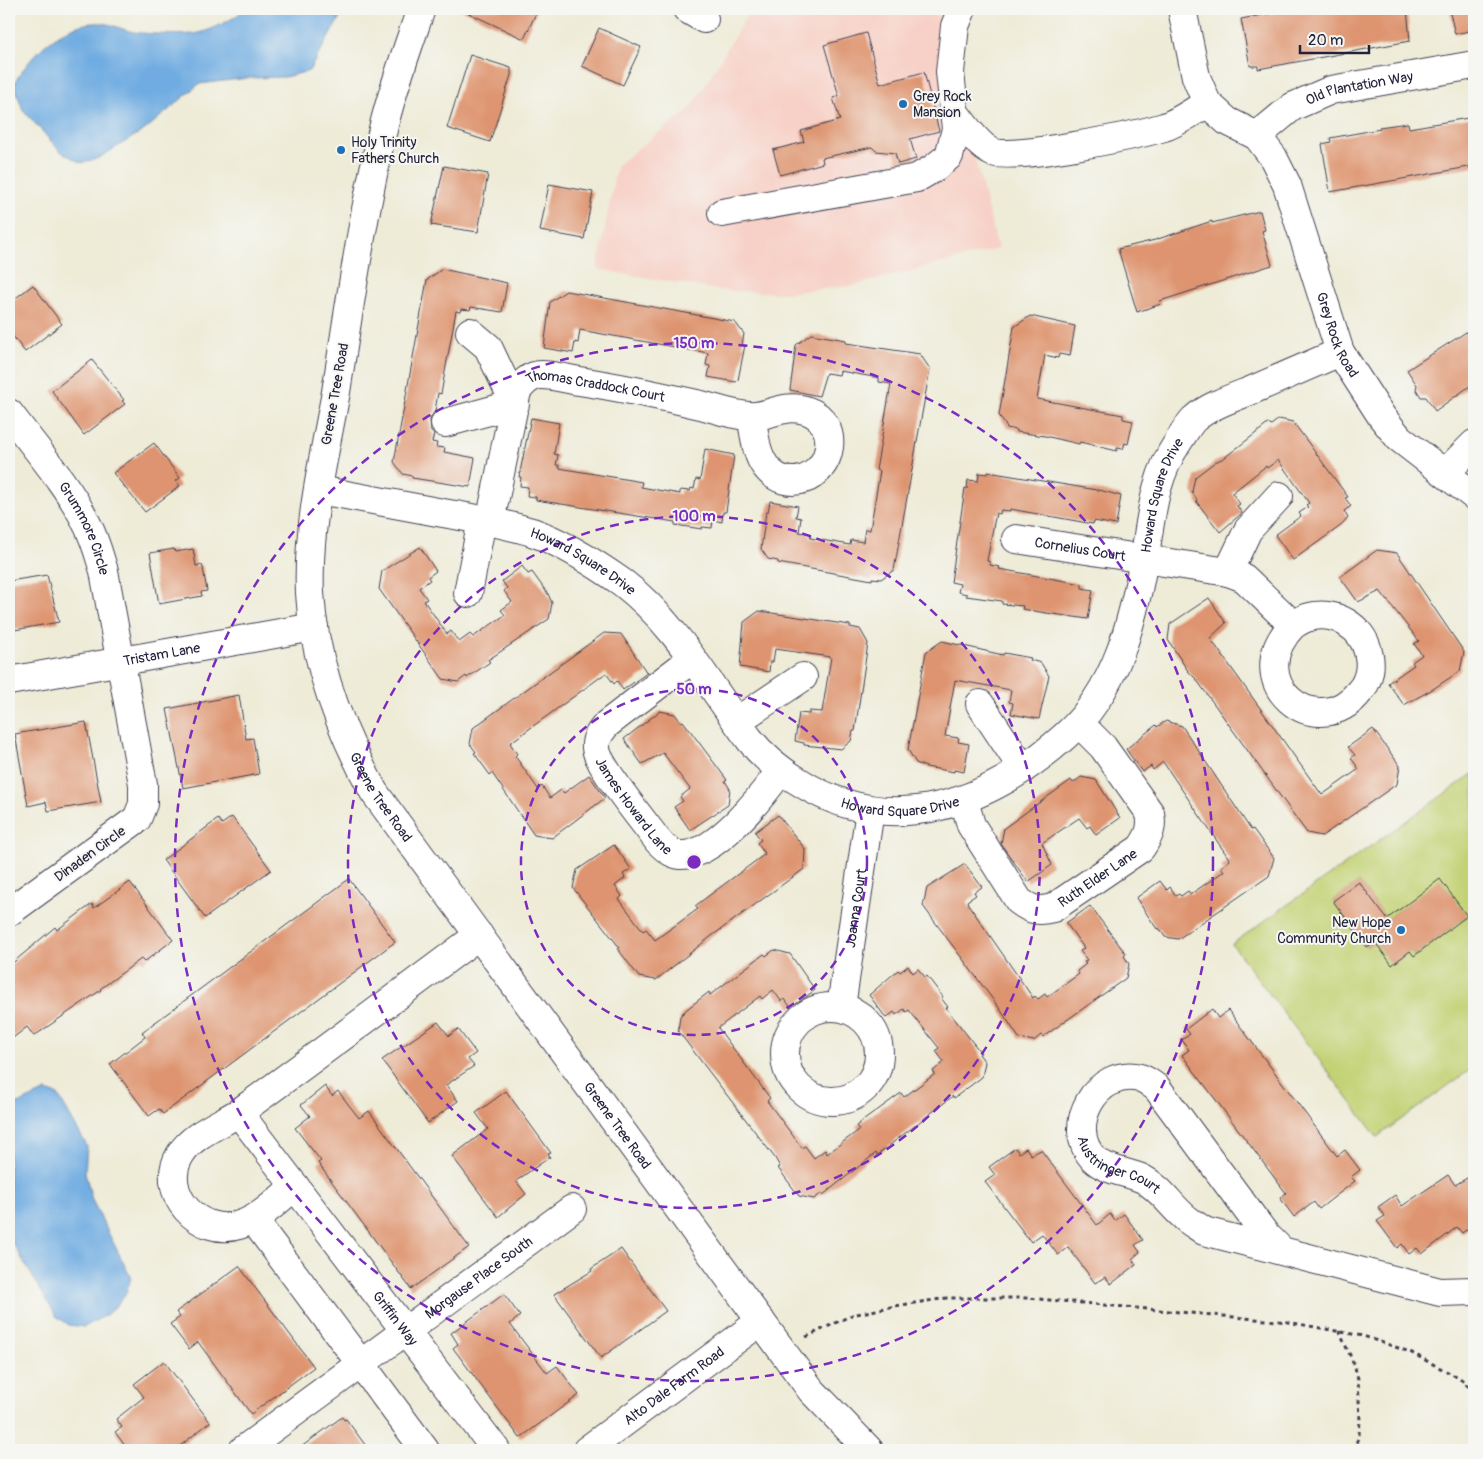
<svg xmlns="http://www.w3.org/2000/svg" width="1483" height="1459" font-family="Pangolin,sans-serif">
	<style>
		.built { fill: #f7d1c7 }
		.green { fill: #c3d274; stroke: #727a58; fill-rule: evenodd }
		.water { fill: #6face1; stroke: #48678e }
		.building { fill: #de9470 }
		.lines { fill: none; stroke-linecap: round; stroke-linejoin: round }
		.minor-casing { stroke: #414052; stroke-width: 30 }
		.path { stroke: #414052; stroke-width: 3; stroke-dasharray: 4 4; stroke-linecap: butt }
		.minor { stroke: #fff; stroke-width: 28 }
		.ring { fill: none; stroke: #7b2cbf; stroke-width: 2.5; stroke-dasharray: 9 6 }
		.poi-dot { fill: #1f6fb2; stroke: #f6f6f2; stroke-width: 2 }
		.labels { text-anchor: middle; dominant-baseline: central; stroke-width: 4; stroke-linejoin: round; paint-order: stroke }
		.street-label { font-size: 14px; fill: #22223b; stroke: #f6f6f2 }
		.poi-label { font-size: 14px; fill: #22223b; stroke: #f6f6f2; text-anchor: start }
		.centre { fill: #7b2cbf; stroke: #f6f6f2; stroke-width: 2.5 }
		.ring-label { font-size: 15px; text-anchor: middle; font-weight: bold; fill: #7b2cbf; stroke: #f6f6f2; stroke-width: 4; stroke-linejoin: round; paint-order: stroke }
	</style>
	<rect width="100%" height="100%" fill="#f6f6f2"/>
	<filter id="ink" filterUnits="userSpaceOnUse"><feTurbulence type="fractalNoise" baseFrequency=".02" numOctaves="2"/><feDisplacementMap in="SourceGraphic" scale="10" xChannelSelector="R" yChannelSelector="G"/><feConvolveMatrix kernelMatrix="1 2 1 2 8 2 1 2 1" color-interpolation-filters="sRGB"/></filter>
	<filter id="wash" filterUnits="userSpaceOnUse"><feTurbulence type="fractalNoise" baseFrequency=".0096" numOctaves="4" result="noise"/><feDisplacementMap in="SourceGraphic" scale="20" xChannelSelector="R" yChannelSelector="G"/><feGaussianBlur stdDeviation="1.12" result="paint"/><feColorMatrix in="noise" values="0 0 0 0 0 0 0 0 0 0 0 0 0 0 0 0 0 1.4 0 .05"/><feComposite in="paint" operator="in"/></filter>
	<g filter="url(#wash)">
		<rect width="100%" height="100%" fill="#eeebd7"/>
		<path class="built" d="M751 9H937L998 249 851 286 783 293 718 290 597 269 617 165 692 107Z"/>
		<path class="green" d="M1474 773V1067L1377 1137 1232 944ZM1440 880 1467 916 1414 956 1410 951 1392 965 1375 942 1367 947 1333 901 1359 882 1387 919Z"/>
		<g class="water">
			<path d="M246 9H345L309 71 285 77 248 78 199 84 146 129 99 158 81 163 60 151 23 110 14 84C30 55 64 20 101 23 112 24 123 30 134 32 145 34 190 36 199 33 215 29 233 19 246 9Z"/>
			<path d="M46 1091 58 1095 87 1146 85 1172 92 1200 131 1278 126 1293 116 1306 106 1315 84 1327 69 1325 56 1316 9 1237V1108Z"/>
		</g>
		<g id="blocks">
			<g class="building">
				<path d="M460 9H538L524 39Z"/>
				<path d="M1294 9H1407L1410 41 1258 69V66H1250L1241 19Z"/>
				<path d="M1449 9H1474V30L1455 34Z"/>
				<path d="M599 28 641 47 623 85 582 66Z"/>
				<path d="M866 33 880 84 924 72 939 131 910 139 916 159 898 164 895 153 876 151 872 147 822 158 823 163 780 175 773 150 804 142 801 131 840 120 833 98 839 96 824 45Z"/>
				<path d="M470 55 511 68V75L490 142 447 128Z"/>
				<path d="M1474 117V166L1330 192 1322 144 1331 142 1330 138 1380 129 1379 127 1408 123 1409 128Z"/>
				<path d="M444 166 488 174 478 232 431 225Z"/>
				<path d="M549 184 593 192 584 239 540 231Z"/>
				<path d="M1260 211 1265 230 1262 231 1272 265 1160 301 1161 304 1137 312 1118 249 1155 240 1212 221V223Z"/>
				<path d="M442 269 507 283 502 312 471 307 470 310 461 309 460 312 456 311 441 394 438 393 435 411 430 419 431 432 434 434 432 442 437 443 436 447 445 448 444 452 475 458 470 487 412 478V476L403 474 394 462 427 280Z"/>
				<path d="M33 285 62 324 25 352 9 331V303Z"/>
				<path d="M566 291 735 322 744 334 742 345H745L738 380 736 382 708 377 710 366 706 365 708 353 580 330 578 343 575 342 573 353 544 348 550 302Z"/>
				<path d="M1030 316 1075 326 1070 356 1059 354 1058 358 1045 355 1037 399 1123 415V419L1133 421 1128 444 1125 443 1123 449 1117 448V451L1080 442 1079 444 1045 436 1017 432V430L1007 428 999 415 1014 327Z"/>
				<path d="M1474 327V383L1435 411 1426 397H1421L1416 389 1417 385 1407 370Z"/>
				<path d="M811 334 846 340V343L920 354 930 369 894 570 881 579 872 578V580L778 563V561L768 559 761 549 766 512H768L770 501 798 506 796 517 801 518 799 532 811 534 810 538 850 545 851 540 863 542 865 529 870 530 880 471 876 470 891 384 879 382V378L840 371 839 375 826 373 819 396 790 390 796 345Z"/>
				<path d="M92 360 124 400 122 401 125 404 84 435 52 391Z"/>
				<path d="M531 418 559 423 554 454 558 455 556 465H559V468L642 482 641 487 680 494V490L690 491 691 488 694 489 696 479 700 480 705 449 734 455 726 512H723L722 522 713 520 712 528 702 527V529L675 525V522L536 500V497L527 496 528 487 520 486 521 477H519Z"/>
				<path d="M1279 419 1293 422 1348 497 1345 498 1351 506 1344 511 1348 518 1342 525 1293 560 1275 535 1301 516 1299 513 1308 507 1306 505 1309 503 1278 460 1267 468 1266 466 1232 493 1240 504 1237 506 1242 513 1220 532 1196 501 1197 500 1192 492 1195 477 1215 462 1224 458 1269 423 1271 425Z"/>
				<path d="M154 443 180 478 176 481 180 486 145 512 113 473Z"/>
				<path d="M988 472 1103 491 1121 496 1116 525 1094 521 1093 524 1010 509V511L1001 510 1000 514 996 513 994 523 987 561 990 562V565L1000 567 999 569 1082 584V588L1093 590 1088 619 1046 613 1022 609 1023 606 1002 604V601L966 596 967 594 958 592 960 584 951 582 965 488 967 489 968 480 978 481 979 473 988 474Z"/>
				<path d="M420 547 436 571 428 577 430 580 419 588 427 599 424 601 447 634 451 631 459 642 470 634 473 637 505 615 501 610 512 602 504 591 507 588 502 581 522 566 528 574 532 572 548 594 552 603 549 619 488 660 490 662 467 678 466 676 458 682 443 679 379 589 382 571Z"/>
				<path d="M174 549 175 552 193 549 196 566 202 565 203 568 207 591 201 592 202 596 159 604 150 553Z"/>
				<path d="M1377 550 1397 553 1464 652 1460 671 1433 689 1404 705 1388 683 1414 665 1412 662 1422 655 1414 644 1419 641 1380 591 1358 602 1340 577Z"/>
				<path d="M47 575 59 622 9 631V581Z"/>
				<path d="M1209 598 1226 623 1210 638 1322 795 1359 769 1351 758 1355 755 1348 747 1373 729 1400 766 1397 784 1322 836 1307 833 1196 679 1188 671 1168 640 1170 624Z"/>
				<path d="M759 611 850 625V627L860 629 868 643 855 731H853L851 741 841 749 804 745V743L795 741 799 713 809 714V711L822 712 831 657 775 649 773 662H770L769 672 740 667 744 622Z"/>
				<path d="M604 633 621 634 647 673 623 690 617 681 614 684 606 673 510 743 517 754 515 756 538 789 542 786 550 798 561 790 564 793 589 775 605 798 552 838 534 835 492 773 490 775 474 753 476 752 470 744 473 728Z"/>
				<path d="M942 641 1003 655 1004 653 1031 658 1030 660 1041 663 1049 676 1039 719 1011 714 1013 703 1009 702 1011 690 955 680 945 736 959 738 958 742 969 744 964 772 954 770V772L926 767 916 763 908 750 926 652Z"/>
				<path d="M239 695 246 739 253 738 259 774 183 788 167 709Z"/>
				<path d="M660 711 675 714 681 722 683 721 727 780 725 781 730 789 728 805 690 830 674 807 683 801 680 797 690 789 663 753 642 764 624 739Z"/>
				<path d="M1166 721 1182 726 1251 830 1253 829 1274 858 1269 876 1178 939 1165 937 1159 928 1157 929 1136 898 1160 881 1167 890 1170 887 1176 896 1179 894 1181 896 1188 891 1191 894 1224 871 1221 867 1230 860 1163 762 1153 770 1151 766 1142 772 1126 749 1156 725 1157 727Z"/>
				<path d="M86 722 101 802 48 811 46 802 28 806 15 734Z"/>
				<path d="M1081 777 1096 780 1120 818 1096 835 1090 826 1087 828 1079 818 1042 843 1052 865 1028 882 1001 844 1004 828 1071 780 1073 783Z"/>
				<path d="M778 815 805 849 804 869 709 938 656 980 639 977 618 949 620 948 573 888 577 870 614 845 631 869 623 874 625 878 615 886 622 896 619 899 643 931 646 929 655 940 698 909 695 906 765 854 757 843 761 840 755 832Z"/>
				<path d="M232 817 271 870 205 918 163 860 218 819 222 824Z"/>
				<path d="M965 864 982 887 974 892 976 895 967 901 968 904 1033 998 1035 996 1038 999 1045 994 1047 997 1079 974 1077 971 1086 964 1084 962 1087 960 1080 951 1084 948 1066 923 1090 906 1126 954 1124 956 1129 964 1126 978 1043 1037 1041 1035 1034 1041 1019 1038 1000 1009 923 906 927 888Z"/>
				<path d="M349 879 395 942 163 1114 159 1109 149 1116 110 1064 145 1037 142 1032Z"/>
				<path d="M1440 879 1467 916 1414 956 1410 951 1392 965 1375 942 1367 947 1333 901 1359 882 1387 919Z"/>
				<path d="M130 882 173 940 144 962 141 959 100 989 101 990 34 1036 27 1027 9 1041V966L55 927 57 930 92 904 94 908Z"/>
				<path d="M774 950 790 954 815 990 791 1008 785 999 781 1001 773 990 762 999 760 996 718 1028 770 1098 767 1101 802 1148 805 1146 814 1158 825 1150 827 1154 859 1130 856 1126 901 1093 904 1097 935 1074 933 1071 944 1062 936 1051 939 1048 909 1010 906 1012 904 1009 896 1015 894 1012 886 1018 869 995 898 970 900 972 908 966 913 973 918 969 925 977 927 976 943 997 941 998 948 1007 946 1008 981 1053 979 1054 985 1062 982 1077 954 1098 953 1096 877 1155 876 1153 823 1195 822 1193 814 1199 799 1196 778 1168 780 1167 775 1158 678 1031 680 1016 687 1009 709 992 710 995 764 954 766 956Z"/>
				<path d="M1212 1009 1218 1018 1228 1010 1337 1156 1345 1150 1360 1170 1351 1177 1355 1181 1319 1209 1314 1202 1294 1217 1280 1198 1286 1193 1182 1055 1189 1050 1182 1040 1190 1034 1186 1029Z"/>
				<path d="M438 1022 449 1036 458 1029 476 1053 468 1059 474 1066 446 1085 458 1101 428 1123 382 1060Z"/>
				<path d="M325 1086 332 1096 338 1091 359 1118 369 1111 469 1247 411 1289 318 1163 321 1161 295 1128 310 1116 301 1105Z"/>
				<path d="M506 1091 551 1153 548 1154 550 1157 516 1181 526 1194 498 1217 452 1156 488 1129 476 1113Z"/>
				<path d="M1015 1148 1019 1153 1026 1148 1031 1155 1041 1150 1097 1225 1110 1214 1115 1221 1124 1214 1143 1240 1135 1245 1140 1252 1132 1259 1136 1265 1111 1284 1105 1277 1095 1283 1068 1247 1058 1255 1042 1234 1031 1242 985 1182 995 1175 989 1167Z"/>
				<path d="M1474 1174V1224L1462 1233 1457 1227 1422 1254 1417 1248 1409 1254 1402 1244 1397 1248 1377 1221 1385 1216 1378 1207 1395 1195 1402 1206 1448 1175 1455 1185Z"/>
				<path d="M621 1249 666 1311 601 1358 554 1294 592 1271 591 1269Z"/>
				<path d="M239 1266 314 1367 251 1414 198 1342 189 1349 170 1324 180 1317 176 1312Z"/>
				<path d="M504 1294 520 1316 510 1324 547 1373 557 1366 579 1395 520 1438 453 1348 458 1344 451 1333Z"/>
				<path d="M164 1361 210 1422 175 1450H128L115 1432 122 1427 116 1419 144 1397 134 1384Z"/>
				<path d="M342 1417 344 1420 346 1419 369 1450H297Z"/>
			</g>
		</g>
	</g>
	<g filter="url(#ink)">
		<use href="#blocks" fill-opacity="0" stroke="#414052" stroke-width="1"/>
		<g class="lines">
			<g class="minor-casing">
				<g id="minor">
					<path id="s1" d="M421 9C408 47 394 85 384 125 363 212 350 303 336 392 324 457 307 526 310 593 314 664 340 730 374 792L811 1390 869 1450"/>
					<path d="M687 9 704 19"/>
					<path id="s2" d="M1182 9 1196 77 1207 103 1227 121 1257 136 1273 157 1287 185 1340 352 1382 417 1399 438 1474 496"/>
					<path d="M955 113C965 125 977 145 992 152 1012 161 1138 135 1164 127 1179 122 1194 111 1207 103"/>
					<path id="s3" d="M1257 136 1292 107 1331 90 1474 65"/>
					<path d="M722 213 917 178 934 168 949 156 956 129 950 72 955 26 962 9"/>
					<path id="s4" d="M9 413C33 445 70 488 87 524 95 539 99 555 104 571L143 784V804L137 819 9 912"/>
					<path d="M445 423 515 404 488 347 470 332"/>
					<path d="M1445 473 1474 444"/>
					<path id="s5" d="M319 490C360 498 402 505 443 513 473 518 503 523 532 532 564 543 596 564 623 583 677 624 710 688 750 740 763 757 780 770 798 781 891 841 989 804 1065 736 1117 690 1133 621 1145 554 1152 513 1154 478 1178 442 1183 435 1188 425 1194 419 1209 406 1232 398 1250 391 1280 378 1310 365 1340 352"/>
					<path id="s6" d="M490 522 517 391C523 383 530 375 541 375 553 375 567 379 579 381 620 387 661 396 701 405 716 409 733 415 749 416 768 418 784 402 808 411 823 416 831 432 829 447 825 479 787 494 766 467 755 453 755 433 751 417"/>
					<path id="s7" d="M1016 539 1228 572 1244 578 1293 625C1298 622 1304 618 1310 617 1334 610 1363 627 1368 652 1372 665 1369 681 1360 691 1317 746 1238 682 1293 625"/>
					<path d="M1228 572 1248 530 1279 496"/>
					<path d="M468 593 482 520"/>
					<path id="s8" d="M692 659 607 724C601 731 595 738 596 748 597 765 645 823 658 841 664 847 671 854 680 855 715 857 763 795 781 770"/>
					<path id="s9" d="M9 681 314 627"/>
					<path d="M980 704 1023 769"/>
					<path d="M737 721 803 677"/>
					<path id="s10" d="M964 800 971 825 1019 901C1031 910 1038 912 1053 908L1141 848C1149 836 1153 828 1150 813L1103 747 1079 723"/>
					<circle cx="832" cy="1054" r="47"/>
					<path id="s11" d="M841 1007 870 810"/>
					<path id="s12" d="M239 1113 496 1450"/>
					<path d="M295 1186C278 1200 260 1219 239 1225 199 1238 158 1192 180 1155 192 1134 222 1124 241 1111 321 1053 400 994 479 935"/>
					<path d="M253 1219 425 1450"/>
					<path id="s13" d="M1281 1250 1265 1234 1157 1088C1152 1085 1146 1079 1140 1078 1097 1067 1063 1127 1094 1159 1106 1171 1129 1172 1143 1179 1162 1189 1172 1208 1188 1220 1193 1224 1199 1227 1204 1231L1440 1292 1474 1291"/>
					<path id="s14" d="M243 1450 572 1209"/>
					<path id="s15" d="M587 1450 761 1321"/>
				</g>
			</g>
			<g class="path">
				<path d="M1339 1331 1354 1364 1358 1379 1360 1420 1359 1435 1354 1450"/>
				<path d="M806 1337 852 1315 895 1306 947 1298H1028L1288 1322 1363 1336 1410 1352 1461 1379 1474 1392"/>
			</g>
			<use href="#minor" class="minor"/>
		</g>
	</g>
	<g class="ring">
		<circle cx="694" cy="862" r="173"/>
		<circle cx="694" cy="862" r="346"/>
		<circle cx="694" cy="862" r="519"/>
	</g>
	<g class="poi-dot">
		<circle cx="903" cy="104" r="5"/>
		<circle cx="341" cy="150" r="5"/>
		<circle cx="1401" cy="930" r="5"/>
	</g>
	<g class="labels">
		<g class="street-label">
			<text stroke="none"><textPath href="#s3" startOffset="116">Old Plantation Way</textPath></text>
			<text stroke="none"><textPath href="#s2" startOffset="374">Grey Rock Road</textPath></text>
			<text stroke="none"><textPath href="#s6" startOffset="219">Thomas Craddock Court</textPath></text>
			<text transform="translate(335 394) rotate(-80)">Greene Tree Road</text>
			<text stroke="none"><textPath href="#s5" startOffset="1145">Howard Square Drive</textPath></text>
			<text stroke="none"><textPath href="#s4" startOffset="139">Grummore Circle</textPath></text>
			<text stroke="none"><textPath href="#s7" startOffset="65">Cornelius Court</textPath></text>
			<text stroke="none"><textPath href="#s5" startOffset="276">Howard Square Drive</textPath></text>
			<text stroke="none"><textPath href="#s9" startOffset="155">Tristam Lane</textPath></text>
			<text stroke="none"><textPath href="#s1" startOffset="815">Greene Tree Road</textPath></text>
			<text stroke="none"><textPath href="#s5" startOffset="696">Howard Square Drive</textPath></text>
			<text stroke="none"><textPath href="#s8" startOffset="204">James Howard Lane</textPath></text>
			<text transform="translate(90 854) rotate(-36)">Dinaden Circle</text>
			<text stroke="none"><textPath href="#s10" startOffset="206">Ruth Elder Lane</textPath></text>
			<text stroke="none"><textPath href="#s11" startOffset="100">Joanna Court</textPath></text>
			<text stroke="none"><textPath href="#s1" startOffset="1220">Greene Tree Road</textPath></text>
			<text stroke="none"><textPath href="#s13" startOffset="369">Austringer Court</textPath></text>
			<text stroke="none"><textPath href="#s14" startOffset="292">Morgause Place South</textPath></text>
			<text stroke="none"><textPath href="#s12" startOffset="258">Griffin Way</textPath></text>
			<text stroke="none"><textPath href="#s15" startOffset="108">Alto Dale Farm Road</textPath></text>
		</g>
		<g class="poi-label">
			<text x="913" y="96">Grey Rock<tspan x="913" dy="16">Mansion</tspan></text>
			<text x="351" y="142">Holy Trinity<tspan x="351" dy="16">Fathers Church</tspan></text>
			<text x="1391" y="922" text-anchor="end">New Hope<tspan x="1391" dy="16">Community Church</tspan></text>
		</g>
	</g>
	<circle cx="694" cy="862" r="8" class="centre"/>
	<g class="ring-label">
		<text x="694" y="348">150 m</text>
		<text x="694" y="521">100 m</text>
		<text x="694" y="694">50 m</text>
	</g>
	<rect width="1483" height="1459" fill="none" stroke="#f6f6f2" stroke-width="30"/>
	<path d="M1300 45v8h69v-8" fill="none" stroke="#22223b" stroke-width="2.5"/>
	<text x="1308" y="45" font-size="15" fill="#22223b" stroke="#f6f6f2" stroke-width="4" paint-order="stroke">20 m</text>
</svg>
